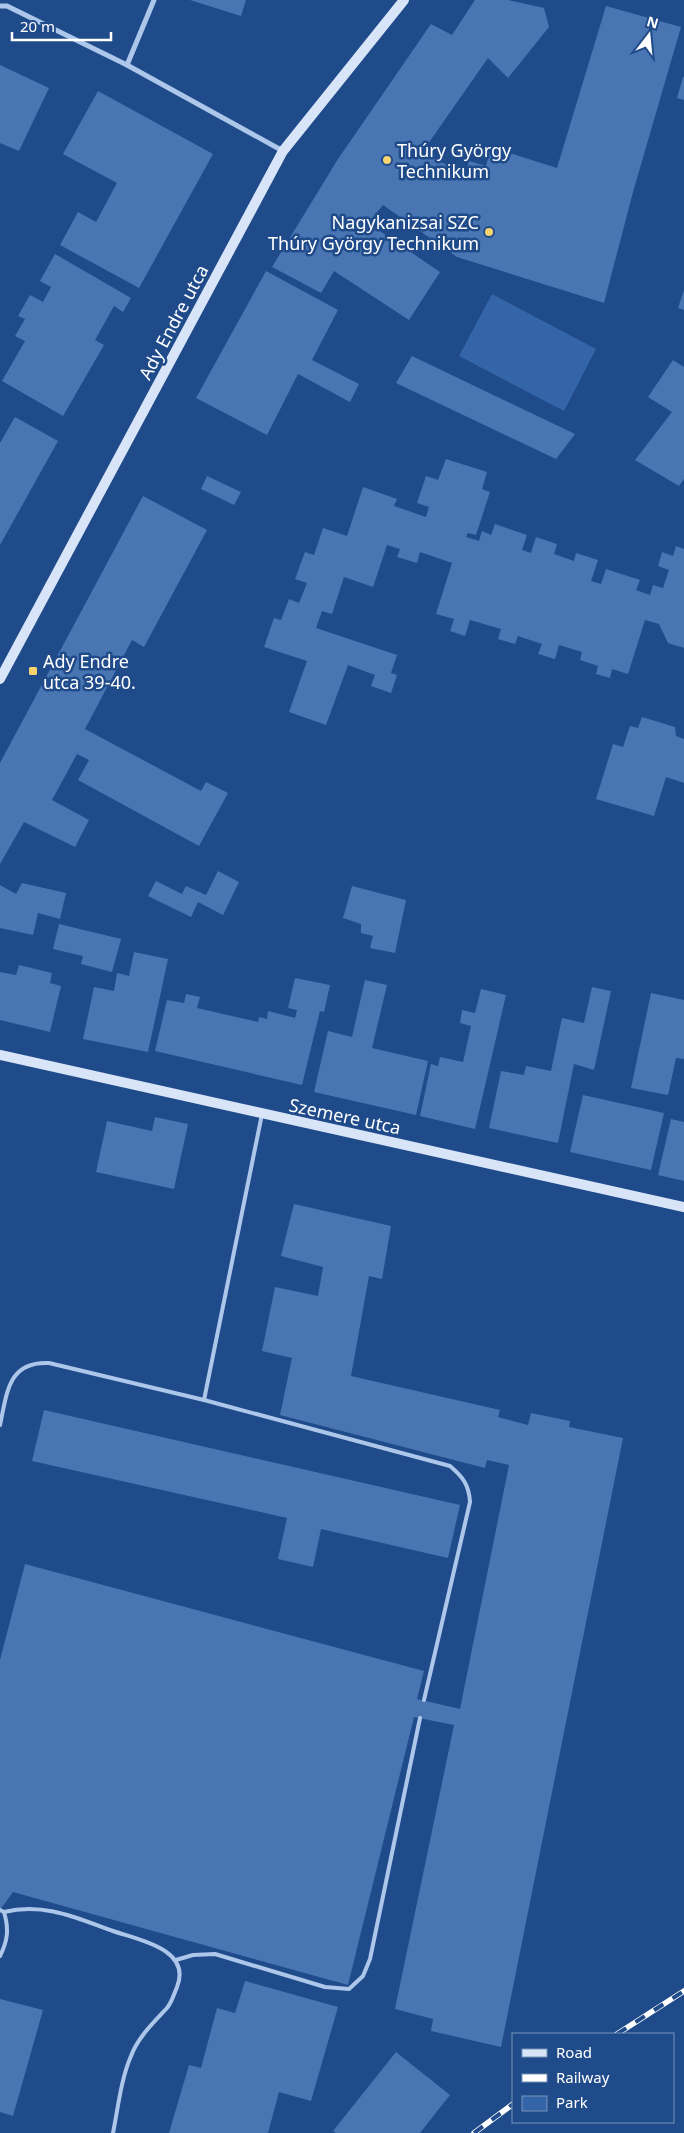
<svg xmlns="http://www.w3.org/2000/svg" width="684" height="2133" font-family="'Noto Sans',sans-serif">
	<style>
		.green { fill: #3465a8 }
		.building { fill: #4975b2 }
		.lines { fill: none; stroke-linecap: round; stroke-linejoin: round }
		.lane { stroke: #adc7eb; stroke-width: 4 }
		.street { stroke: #adc7eb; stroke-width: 5 }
		.secondary { stroke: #d8e5f9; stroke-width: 10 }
		.rail-casing { stroke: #fff; stroke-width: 5.5 }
		.rail { stroke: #204b8a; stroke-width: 4; stroke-dasharray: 11; stroke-linecap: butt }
		.poi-dot { fill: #f8d46e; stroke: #204b8a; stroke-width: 2 }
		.labels { text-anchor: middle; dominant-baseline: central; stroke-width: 5; stroke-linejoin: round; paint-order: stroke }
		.poi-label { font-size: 18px; fill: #fff; stroke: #204b8a; text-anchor: start }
		.street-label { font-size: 18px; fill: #fff; stroke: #204b8a }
	</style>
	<rect width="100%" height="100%" fill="#204b8a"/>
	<path class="green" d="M492 294 596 349 564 411 459 356Z"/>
	<g class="building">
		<path d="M190 0H246L241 16Z"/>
		<path d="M475 0H508L544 8 549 27 508 78 488 58 423 151 465 176 469 161 486 166 491 147 557 168 606 6 681 27 633 192 604 303 457 257 383 205 368 223 440 272 409 320 334 271 321 293 272 267 338 159 431 24 452 35Z"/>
		<path d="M0 65 49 88 19 151 0 143Z"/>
		<path d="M683 77H684V100L677 98Z"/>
		<path d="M98 91 213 154 139 288 60 245 78 212 96 222 117 183 63 154Z"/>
		<path d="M55 254 131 298 123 312 114 306 95 340 104 345 63 416 2 381 25 341 15 336 25 319 18 316 30 295 43 302 51 287 40 281Z"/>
		<path d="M266 271 338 310 312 360 359 384 350 402 298 374 267 435 196 398Z"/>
		<path d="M684 290V310L678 308Z"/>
		<path d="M412 356 575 434 556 459 396 383Z"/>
		<path d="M673 360 684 367V479L679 486 635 460 672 412 648 397Z"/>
		<path d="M15 417 58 441 0 545V443Z"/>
		<path d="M446 459 487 472 482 489 490 492 476 535 468 533 466 537 479 541 482 531 491 535 495 524 527 535 522 550 531 553 536 537 557 544 554 554 574 561 576 553 598 560 591 581 601 584 606 569 640 580 636 590 650 595 653 585 663 588 669 570 658 566 662 552 673 556 676 546 684 549V648L668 643 659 624 645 620 628 674 612 669 610 678 596 674 598 666 580 660 582 652 559 645 555 659 538 654 542 644 518 636 515 644 498 639 501 629 470 620 465 636 450 631 454 619 436 614 452 563 420 552 417 563 397 557 400 549 387 545 373 587 344 577 332 614 322 611 316 628 397 655 391 673 397 675 391 693 371 686 375 675 348 665 326 725 289 712 307 661 264 647 274 618 281 620 289 599 299 603 307 583 295 579 305 552 314 555 323 528 347 536 363 487 397 499 394 506 426 517 429 507 417 503 426 476 438 480Z"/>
		<path d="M207 476 241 492 234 505 201 489Z"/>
		<path d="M143 496 207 530 144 647 132 640 85 729 201 791 206 782 228 793 199 846 78 780 89 760 77 754 52 800 89 820 75 847 24 822 0 864V763Z"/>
		<path d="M642 717 675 727 676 736 684 739V783L666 777 654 816 596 799 613 744 623 747 630 726 638 728Z"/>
		<path d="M218 871 239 882 223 915 198 902 191 917 148 896 156 881 182 894 186 886 206 895Z"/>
		<path d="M22 883 66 893 60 919 38 913 33 935 0 928V885L16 894Z"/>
		<path d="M352 886 406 900 395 953 370 948 373 936 361 933V924L343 918Z"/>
		<path d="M59 924 121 939 112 972 81 964 83 956 53 949Z"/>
		<path d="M134 952 168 959 148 1052 83 1039 94 987 114 991 117 973 129 976Z"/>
		<path d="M19 965 52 973 50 983 61 986 50 1032 0 1020V972L16 975Z"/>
		<path d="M295 978 330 985 324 1012 320 1011 302 1085 155 1051 167 1000 184 1003 186 994 200 997 197 1008 258 1022 259 1017 267 1019 268 1011 295 1018 297 1010 288 1008Z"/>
		<path d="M365 980 387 985 372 1048 428 1061 416 1115 314 1092 328 1031 352 1037Z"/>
		<path d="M592 987 611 991 594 1070 574 1064 558 1143 489 1128 501 1071 524 1075 526 1066 551 1071 562 1018 584 1023Z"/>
		<path d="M481 989 506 995 475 1129 420 1116 431 1064 438 1066 440 1057 463 1062 471 1026 460 1023 462 1010 475 1013Z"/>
		<path d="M651 993 684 1000V1059L676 1058 668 1095 631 1088Z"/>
		<path d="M583 1095 664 1113 651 1170 570 1152Z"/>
		<path d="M155 1117 188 1124 174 1189 96 1172 107 1121 152 1131Z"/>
		<path d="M671 1119 684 1122V1181L658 1175Z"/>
		<path d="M294 1204 391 1226 382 1279 369 1276 351 1376 500 1410 498 1417 528 1425 531 1413 570 1421 569 1427 623 1438 501 2047 431 2031 433 2019 395 2009 454 1725 414 1717 348 1985 13 1892 0 1910V1660L25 1564 424 1671 417 1699 460 1709 509 1465 487 1460 485 1468 280 1415 292 1358 262 1351 275 1287 318 1296 323 1267 281 1256Z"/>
		<path d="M44 1410 460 1505 448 1558 321 1529 313 1567 278 1559 287 1518 32 1461Z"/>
		<path d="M245 1981 338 2007 311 2101 279 2092 268 2133H169L189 2065 201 2068 217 2008 235 2013Z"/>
		<path d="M0 1999 43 2010 13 2116 0 2112Z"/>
		<path d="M396 2052 450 2095 420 2133H336L333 2131Z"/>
	</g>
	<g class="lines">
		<g class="lane">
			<path d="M204 1400 262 1114"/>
			<path d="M0 1425C7 1393 8 1361 49 1363L204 1400 450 1466C463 1477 469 1485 470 1502L424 1700"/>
			<path d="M0 1910 4 1912C9 1929 8 1940 0 1956"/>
			<path d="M4 1912C43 1902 77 1918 113 1931 139 1940 192 1949 177 1987 174 1994 172 2002 167 2008 154 2022 138 2037 131 2056 121 2079 118 2108 113 2133"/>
			<path d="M176 1960 193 1955 215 1954 325 1987 349 1989 363 1976 370 1959 420 1718"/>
		</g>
		<g class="street">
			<path d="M0 6H7L127 65 283 151"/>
			<path d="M127 65 154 0"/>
		</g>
		<g class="secondary">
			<path d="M0 679 283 151 404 0"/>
			<path d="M0 1055 684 1207"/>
		</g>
		<g class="rail-casing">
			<g id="rail">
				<path d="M617 2034 684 1991"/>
				<path d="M474 2133 513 2104"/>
			</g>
		</g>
		<use href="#rail" class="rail"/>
	</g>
	<g class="poi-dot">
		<circle cx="387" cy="160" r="5"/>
		<circle cx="489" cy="232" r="5"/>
		<rect x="28" y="666" width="10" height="10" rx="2.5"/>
	</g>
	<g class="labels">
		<g class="poi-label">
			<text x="397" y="150">Thúry György<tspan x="397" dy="21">Technikum</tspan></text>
			<text x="479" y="222" text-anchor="end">Nagykanizsai SZC<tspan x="479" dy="21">Thúry György Technikum</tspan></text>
			<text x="43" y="661">Ady Endre<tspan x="43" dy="21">utca 39-40.</tspan></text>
		</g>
		<g class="street-label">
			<text transform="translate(173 322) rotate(-62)">Ady Endre utca</text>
			<text transform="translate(345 1116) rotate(12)">Szemere utca</text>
		</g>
	</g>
	<rect x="512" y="2033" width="162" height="90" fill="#204b8a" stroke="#7993b9"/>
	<rect x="522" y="2049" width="25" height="8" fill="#d8e5f9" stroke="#7993b9"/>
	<text x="556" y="2058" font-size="15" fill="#ffffff">Road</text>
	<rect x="522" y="2074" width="25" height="8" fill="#ffffff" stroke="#7993b9"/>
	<text x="556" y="2083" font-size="15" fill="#ffffff">Railway</text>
	<rect x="522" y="2096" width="25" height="15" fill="#3465a8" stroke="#7993b9"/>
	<text x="556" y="2108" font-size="15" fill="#ffffff">Park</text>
	<g transform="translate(649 35) rotate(16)" stroke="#204b8a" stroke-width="4" paint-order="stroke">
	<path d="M0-4L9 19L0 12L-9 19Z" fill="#ffffff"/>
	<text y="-8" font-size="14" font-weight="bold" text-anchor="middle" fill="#ffffff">N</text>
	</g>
	<path d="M12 32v8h99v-8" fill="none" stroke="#ffffff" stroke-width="2.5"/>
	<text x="20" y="32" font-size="15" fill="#ffffff" stroke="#204b8a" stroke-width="4" paint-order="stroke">20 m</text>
</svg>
